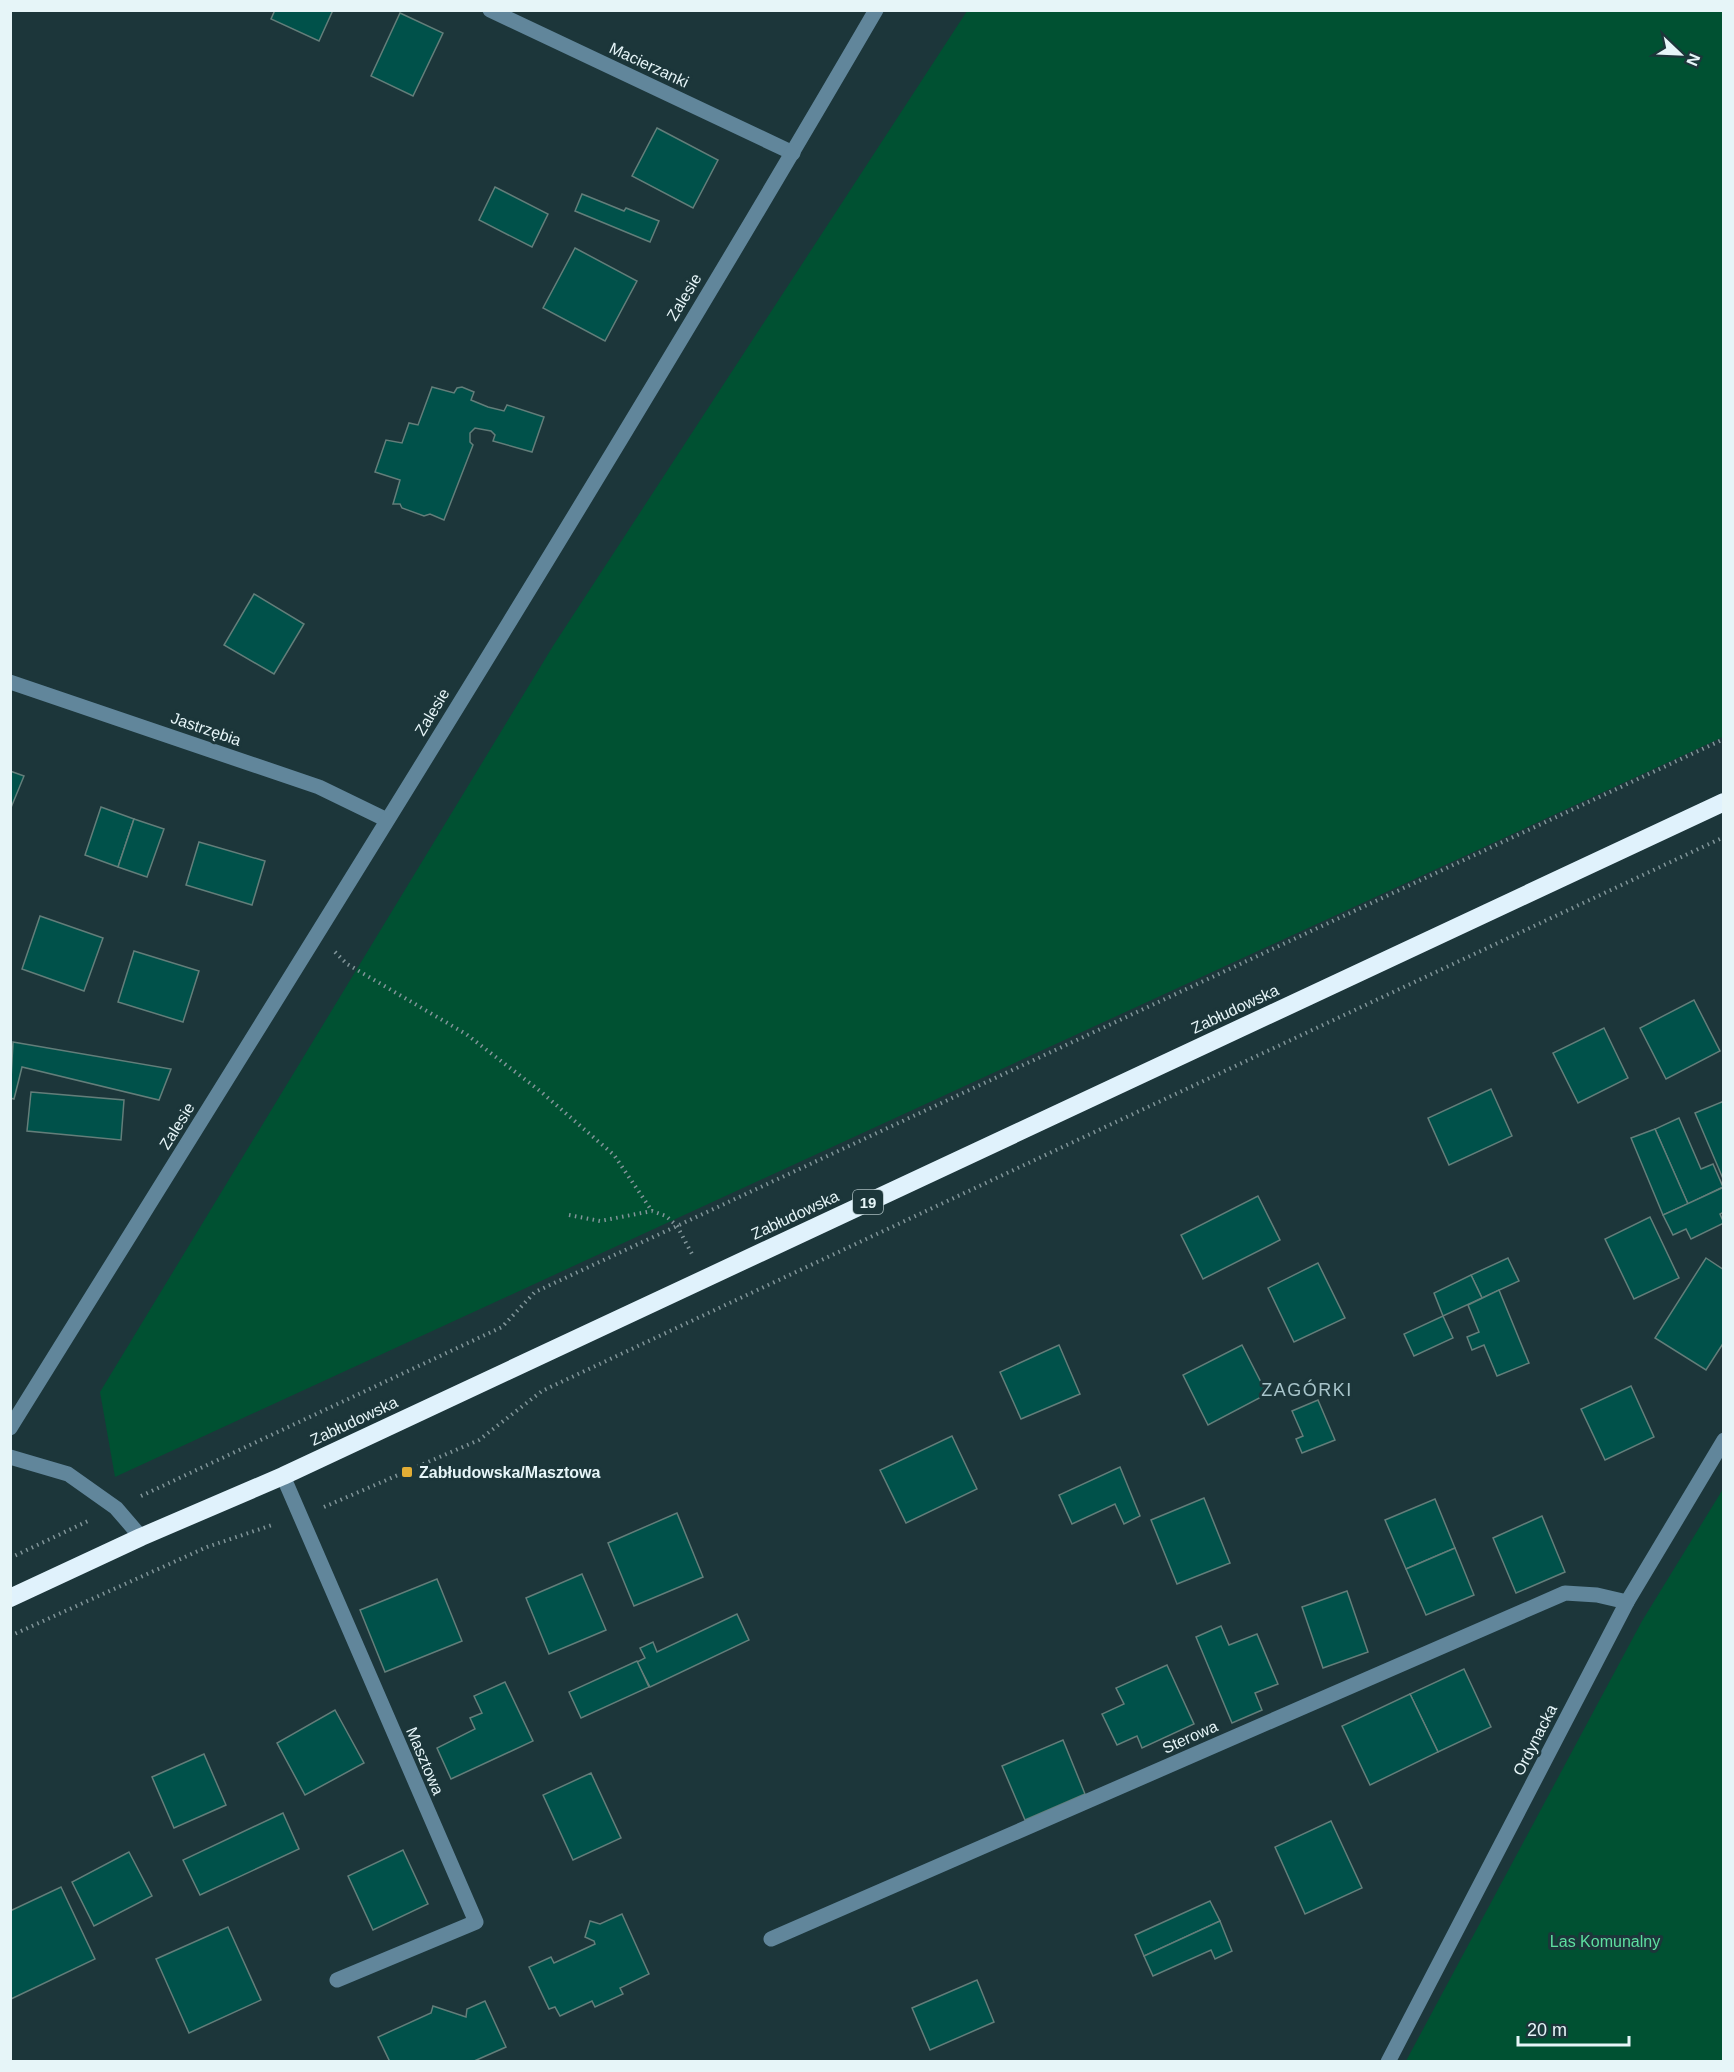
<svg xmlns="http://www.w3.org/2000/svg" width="1734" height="2072" font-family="Helvetica,sans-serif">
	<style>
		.green { fill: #005132 }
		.building { fill: #00514a; stroke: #637e7a; stroke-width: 1.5 }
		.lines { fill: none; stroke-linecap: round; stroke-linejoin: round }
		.path { stroke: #819599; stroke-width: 4; stroke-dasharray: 1.5 4.5; stroke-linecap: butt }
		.minor { stroke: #61869b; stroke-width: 15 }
		.highway { stroke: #e0f2fc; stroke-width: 18 }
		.poi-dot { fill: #e3ae35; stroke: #1c363a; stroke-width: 2 }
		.labels { text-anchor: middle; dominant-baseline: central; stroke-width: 6; stroke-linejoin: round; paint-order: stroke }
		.shield { fill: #1c363a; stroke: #a9bcbf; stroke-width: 1.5 }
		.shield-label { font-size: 15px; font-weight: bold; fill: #e6f5f8 }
		.street-label { font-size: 16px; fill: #e6f5f8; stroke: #1c363a }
		.poi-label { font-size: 16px; font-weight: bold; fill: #e6f5f8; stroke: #1c363a; text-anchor: start }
		.park-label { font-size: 16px; fill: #5ddfa0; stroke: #1c363a }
		.neighbourhood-label { font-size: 18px; letter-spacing: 1.5px; fill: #a7c4ca; stroke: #1c363a }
	</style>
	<rect width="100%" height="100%" fill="#1c363a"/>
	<g class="green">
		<path d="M967 11H1723V737L115 1477 100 1392 553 646Z"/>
		<path d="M1723 1489V2061H1406L1642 1621Z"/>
	</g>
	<g class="building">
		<path d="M275 10H333L319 41 271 19Z"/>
		<path d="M400 13 443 33 413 96 371 76Z"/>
		<path d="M657 128 718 160 693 208 632 176Z"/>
		<path d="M495 187 548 214 532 247 479 220Z"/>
		<path d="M582 194 624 211 626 208 659 221 650 242 575 211Z"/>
		<path d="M575 248 637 281 605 341 543 308Z"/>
		<path d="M432 387 454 393 457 388 462 387 474 392 471 400 488 407 504 411 507 405 544 417 532 452 493 441 495 435 491 431 475 428 470 433V442L473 445 444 520 430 514 424 516 402 508 400 504H393L400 480 375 472 386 440 402 443 409 423 418 425Z"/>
		<path d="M254 594 304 624 274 674 224 645Z"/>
		<path d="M10 771 24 776 10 810Z"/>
		<path d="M101 807 134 819 118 867 85 855Z"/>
		<path d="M134 819 164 829 147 877 118 867Z"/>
		<path d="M199 842 265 861 252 905 186 885Z"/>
		<path d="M40 916 103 938 84 991 22 969Z"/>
		<path d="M134 951 199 971 183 1022 118 1002Z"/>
		<path d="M1694 1000 1720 1051 1666 1079 1640 1028Z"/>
		<path d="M1604 1028 1628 1078 1578 1103 1553 1053Z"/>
		<path d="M13 1042 171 1069 159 1100 22 1067 14 1099 10 1098Z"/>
		<path d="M1491 1089 1512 1136 1449 1165 1428 1118Z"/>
		<path d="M31 1092 124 1100 121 1140 27 1131Z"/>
		<path d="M1724 1101V1181L1695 1113Z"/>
		<path d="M1679 1118 1701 1169 1713 1164 1723 1187 1688 1204 1655 1129Z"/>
		<path d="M1655 1129 1688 1204 1663 1215 1631 1138Z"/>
		<path d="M1724 1187V1212L1720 1214 1724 1223 1691 1239 1686 1229 1673 1235 1663 1215Z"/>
		<path d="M1258 1196 1280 1240 1203 1279 1181 1235Z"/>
		<path d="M1650 1217 1679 1278 1634 1299 1605 1239Z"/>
		<path d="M1508 1258 1519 1281 1482 1298 1471 1275Z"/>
		<path d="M1706 1258 1724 1270V1342L1706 1370 1655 1338Z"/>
		<path d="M1318 1263 1345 1318 1294 1342 1268 1288Z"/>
		<path d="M1471 1275 1482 1298 1443 1316 1434 1293Z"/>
		<path d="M1499 1290 1529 1363 1497 1376 1484 1345 1472 1350 1467 1337 1479 1332 1468 1305Z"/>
		<path d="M1443 1316 1453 1338 1414 1356 1404 1334Z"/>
		<path d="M1059 1345 1080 1394 1021 1419 1000 1372Z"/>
		<path d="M1242 1345 1267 1394 1208 1425 1183 1375Z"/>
		<path d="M1631 1386 1654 1437 1605 1460 1581 1409Z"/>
		<path d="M1318 1400 1335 1440 1302 1453 1296 1439 1303 1436 1292 1411Z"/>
		<path d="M952 1436 977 1489 906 1523 880 1470Z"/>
		<path d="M1120 1467 1140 1516 1124 1524 1115 1504 1072 1524 1059 1495Z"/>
		<path d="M1204 1498 1230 1563 1177 1584 1151 1520Z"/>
		<path d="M1435 1499 1455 1548 1406 1569 1385 1520Z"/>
		<path d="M677 1513 703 1577 634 1606 608 1543Z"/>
		<path d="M1542 1516 1565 1572 1516 1593 1493 1538Z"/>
		<path d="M1455 1548 1474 1595 1426 1615 1406 1569Z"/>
		<path d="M582 1574 606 1630 549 1654 526 1598Z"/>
		<path d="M437 1579 462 1641 385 1672 360 1610Z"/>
		<path d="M1347 1591 1368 1652 1323 1668 1302 1607Z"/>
		<path d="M737 1614 749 1640 650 1687 637 1662 645 1658 640 1648 653 1642 657 1652Z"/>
		<path d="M1221 1626 1229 1645 1257 1634 1278 1684 1255 1693 1262 1710 1232 1723 1196 1637Z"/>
		<path d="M637 1661 649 1687 581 1718 569 1692Z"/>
		<path d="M1167 1665 1194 1724 1142 1748 1137 1736 1117 1745 1102 1714 1124 1704 1116 1688Z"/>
		<path d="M1464 1669 1491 1727 1438 1752 1410 1694Z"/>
		<path d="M505 1682 533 1741 451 1779 437 1748 475 1729 470 1718 482 1713 474 1696Z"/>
		<path d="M1410 1694 1438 1752 1370 1785 1342 1726Z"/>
		<path d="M335 1710 364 1763 305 1795 277 1743Z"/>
		<path d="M1063 1740 1085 1794 1025 1820 1002 1766Z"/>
		<path d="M204 1754 226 1805 174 1828 152 1777Z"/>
		<path d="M591 1773 621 1838 573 1860 543 1795Z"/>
		<path d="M283 1813 299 1849 200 1895 183 1860Z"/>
		<path d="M1331 1821 1362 1888 1305 1914 1275 1847Z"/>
		<path d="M403 1850 428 1904 373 1930 348 1876Z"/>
		<path d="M129 1852 152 1896 94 1926 72 1882Z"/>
		<path d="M61 1887 95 1959 11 1999 10 1911Z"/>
		<path d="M1210 1901 1220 1921 1144 1956 1135 1935Z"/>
		<path d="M622 1914 649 1974 620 1988 623 1994 595 2007 592 2001 560 2016 555 2007 549 2009 529 1967 551 1957 554 1963 595 1944 594 1941 585 1937 590 1921 600 1924Z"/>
		<path d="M1220 1921 1232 1951 1215 1959 1211 1950 1153 1976 1144 1956Z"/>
		<path d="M228 1927 261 2000 189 2033 156 1959Z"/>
		<path d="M977 1980 994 2022 930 2050 912 2008Z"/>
		<path d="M485 2001 506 2047 472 2062H390L378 2037 431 2013 433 2006 466 2017 467 2009Z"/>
	</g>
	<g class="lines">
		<g class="path">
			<path d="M335 952 347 964 466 1034 540 1091 614 1155 652 1211"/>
			<path d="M569 1215 600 1221 652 1211 666 1216 677 1226 692 1254"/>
			<path d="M141 1496 502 1327 535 1292 1724 739"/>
			<path d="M324 1507 479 1440 542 1391 1724 837"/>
			<path d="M10 1558 88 1521"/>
			<path d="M10 1636 207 1547 275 1524"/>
		</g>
		<g class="minor">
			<path d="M490 10 793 153"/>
			<path d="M10 682 319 787 387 820"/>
			<path d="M10 1428C302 958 597 489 876 10"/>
			<path d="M10 1457 68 1474 116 1508 141 1537"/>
			<path d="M283 1476 476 1922 337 1980"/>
			<path d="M771 1939 1565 1593 1597 1595 1627 1602"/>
			<path d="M1388 2062 1627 1602 1724 1440"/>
		</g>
		<path class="highway" d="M10 1598 141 1537 283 1476 1724 802"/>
	</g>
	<rect class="poi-dot" x="401" y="1466" width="12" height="12" rx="3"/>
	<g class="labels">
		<rect class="shield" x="853" y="1190" width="30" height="24" rx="4.5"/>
		<g class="shield-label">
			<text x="868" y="1202">19</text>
		</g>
		<g class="street-label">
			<text transform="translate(649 65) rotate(25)">Macierzanki</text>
			<text transform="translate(684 297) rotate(-59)">Zalesie</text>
			<text transform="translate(432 712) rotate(-59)">Zalesie</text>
			<text transform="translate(206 729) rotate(19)">Jastrzębia</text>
			<text transform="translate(1235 1009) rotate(-25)">Zabłudowska</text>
			<text transform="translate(177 1126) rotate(-58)">Zalesie</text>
			<text transform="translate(795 1215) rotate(-25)">Zabłudowska</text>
			<text transform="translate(354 1421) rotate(-25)">Zabłudowska</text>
			<text transform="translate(1190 1737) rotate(-24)">Sterowa</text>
			<text transform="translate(1535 1740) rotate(-63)">Ordynacka</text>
			<text transform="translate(425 1761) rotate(67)">Masztowa</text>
		</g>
		<g class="poi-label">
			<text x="419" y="1472">Zabłudowska/Masztowa</text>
		</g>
		<g class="park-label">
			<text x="1605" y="1941">Las Komunalny</text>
		</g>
		<g class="neighbourhood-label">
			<text x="1307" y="1390">ZAGÓRKI</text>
		</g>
	</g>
	<rect width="1734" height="2072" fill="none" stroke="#e6f5f8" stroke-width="24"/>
	<g transform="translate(1680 54) rotate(113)" stroke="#1c363a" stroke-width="4.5" paint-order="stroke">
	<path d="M0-4.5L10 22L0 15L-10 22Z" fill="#e6f5f8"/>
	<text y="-9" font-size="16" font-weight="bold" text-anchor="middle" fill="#e6f5f8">N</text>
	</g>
	<path d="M1518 2036v9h111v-9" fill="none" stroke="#e6f5f8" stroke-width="3"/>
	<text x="1527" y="2036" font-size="18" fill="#e6f5f8" stroke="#1c363a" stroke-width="4.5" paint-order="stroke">20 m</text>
</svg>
